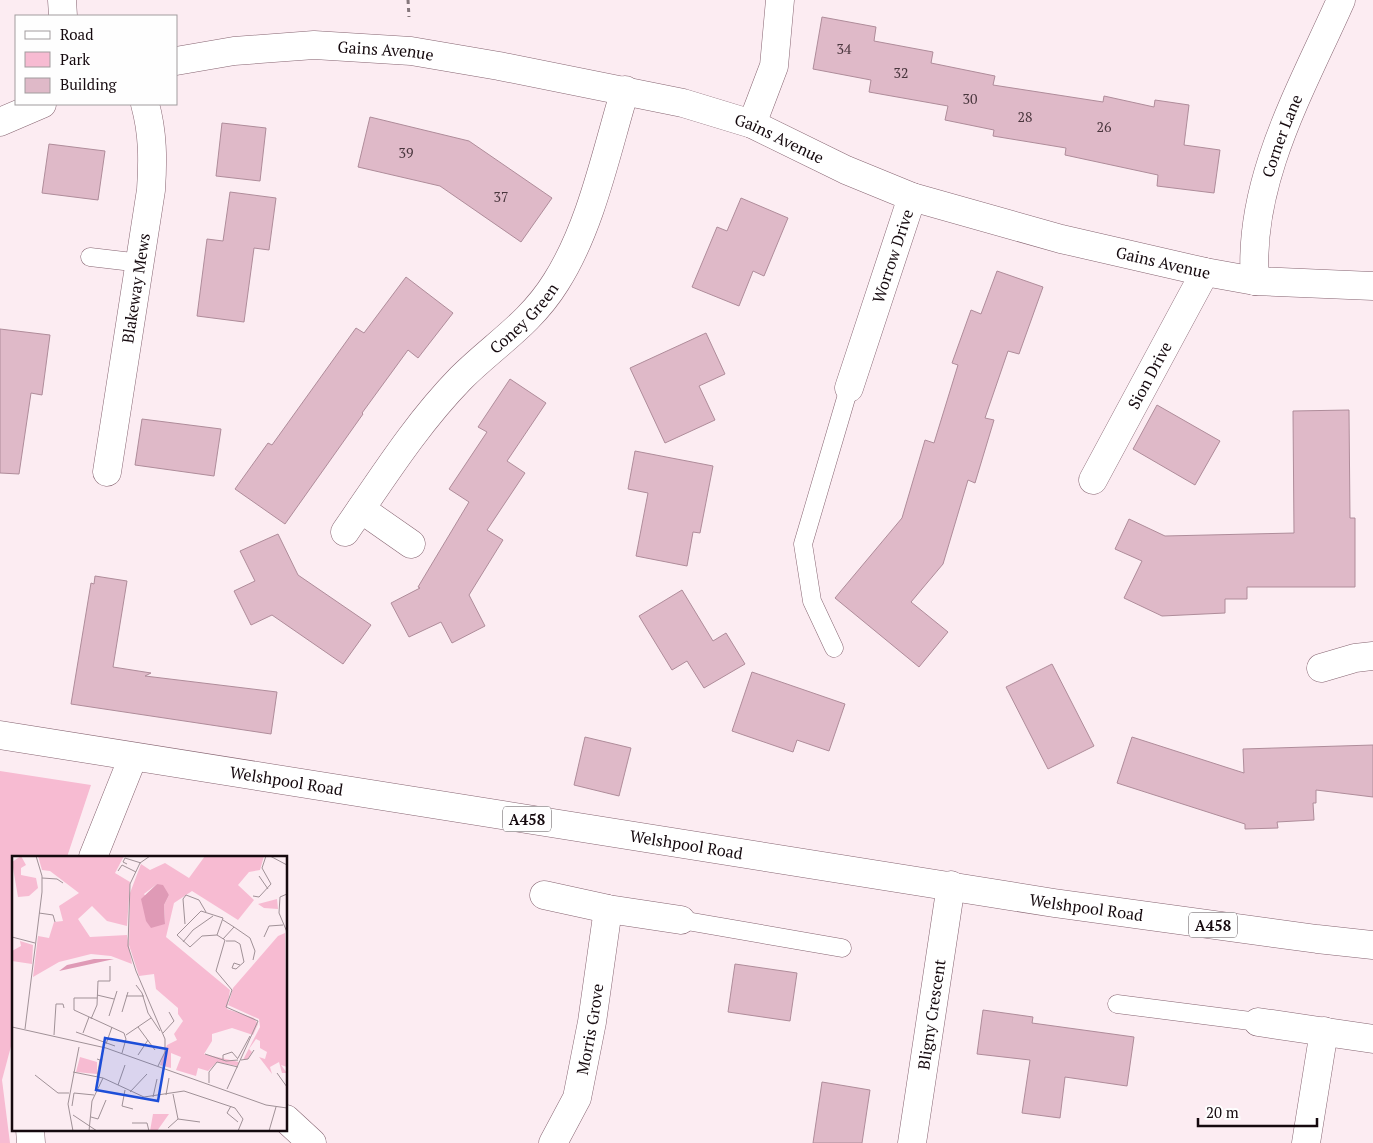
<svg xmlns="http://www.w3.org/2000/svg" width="1373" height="1143" font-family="'PT Serif',serif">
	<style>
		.green { fill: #f7bbd2 }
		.building { fill: #dfb9c8; stroke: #af8c9a }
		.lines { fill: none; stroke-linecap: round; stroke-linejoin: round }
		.lane-casing { stroke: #866471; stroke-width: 19 }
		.street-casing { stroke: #866471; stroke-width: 29 }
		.primary-casing { stroke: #866471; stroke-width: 29 }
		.path { stroke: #85777c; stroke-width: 3; stroke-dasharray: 4 4; stroke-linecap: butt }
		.lane { stroke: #fff; stroke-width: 18 }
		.street { stroke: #fff; stroke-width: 28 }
		.primary { stroke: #fff; stroke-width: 28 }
		.labels { text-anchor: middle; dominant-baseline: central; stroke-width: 4.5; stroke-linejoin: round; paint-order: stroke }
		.number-label { font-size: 14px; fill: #48353c }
		.shield { fill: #fefefe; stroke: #5b5256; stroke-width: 1 }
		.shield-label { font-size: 15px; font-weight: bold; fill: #15090e }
		.street-label { font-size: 16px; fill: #15090e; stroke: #fefefe }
		.inset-road { fill: none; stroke: #a09197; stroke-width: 1 }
		.view { fill: #1d4ed8; fill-opacity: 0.15; stroke: #1d4ed8; stroke-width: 2.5 }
		.inset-edge { fill: none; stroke: #15090e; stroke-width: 2.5 }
	</style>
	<rect width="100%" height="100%" fill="#fcecf2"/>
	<path class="green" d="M0 771 91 785 67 857H14V1035L2 1080 10 1143H0Z"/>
	<g class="building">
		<path d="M822 17 876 27 874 41 933 52 931 63 995 76 993 85 1103 102 1104 96 1154 107 1155 100 1189 105 1184 145 1220 150 1214 193 1157 186 1158 175 1065 155 1066 148 993 136 994 130 945 120 948 106 869 92 871 80 813 69Z"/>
		<path d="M370 117 469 141 552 198 521 242 440 186 358 167Z"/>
		<path d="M222 123 266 128 260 181 216 176Z"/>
		<path d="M49 144 105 151 98 200 42 193Z"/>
		<path d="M230 192 276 198 269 250 254 248 244 322 197 316 207 239 223 241Z"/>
		<path d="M741 198 788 218 764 276 753 271 739 306 692 287 717 227 727 231Z"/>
		<path d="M997 271 1043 287 1019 354 1008 351 985 418 994 420 975 483 968 480 943 564 911 602 948 632 919 667 835 598 902 518 925 440 934 443 958 365 952 363 971 310 981 314Z"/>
		<path d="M406 277 453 313 418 358 408 350 362 413 363 414 285 524 235 489 268 443 272 445 356 328 364 333Z"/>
		<path d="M0 329 50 335 42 395 31 393 19 474 0 473Z"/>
		<path d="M706 333 725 374 699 386 715 420 665 443 630 368Z"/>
		<path d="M510 379 546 403 507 461 525 473 487 530 503 540 469 595 485 626 452 643 441 622 409 637 391 603 420 588 418 587 469 502 449 489 487 432 478 427Z"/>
		<path d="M1157 405 1220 441 1195 485 1133 449Z"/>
		<path d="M1349 410 1350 518H1355V587H1247V599H1225V613L1162 616 1124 598 1142 561 1115 549 1129 519 1165 536 1294 533 1293 411Z"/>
		<path d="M142 419 221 429 214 476 135 465Z"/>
		<path d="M635 451 713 466 700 533 693 532 687 566 636 556 648 493 628 489Z"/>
		<path d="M278 534 298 575 371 625 343 664 272 615 251 625 234 591 255 581 240 551Z"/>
		<path d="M95 576 127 581 113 667 151 673 145 676 277 692 271 734 71 704 91 583 94 584Z"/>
		<path d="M682 590 713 641 726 633 745 664 704 688 687 661 672 670 639 616Z"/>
		<path d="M1052 664 1094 746 1048 769 1006 687Z"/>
		<path d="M752 672 845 704 829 751 797 740 793 752 732 731Z"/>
		<path d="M585 737 631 748 619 796 574 785Z"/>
		<path d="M1132 737 1244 773 1243 749 1373 745V797L1316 790V803H1313L1314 820 1277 822 1278 828 1245 829V824L1117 783Z"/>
		<path d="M735 964 797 973 790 1021 728 1012Z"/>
		<path d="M983 1010 1033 1017 1032 1023 1134 1037 1127 1086 1065 1077 1060 1118 1022 1113 1030 1060 977 1054Z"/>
		<path d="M822 1082 870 1090 862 1143H813Z"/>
	</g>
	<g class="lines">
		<g class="lane-casing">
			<g id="lane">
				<path d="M90 257 141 263"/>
				<path d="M834 648 812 601 803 544 849 388"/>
				<path d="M681 920 842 948"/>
				<path d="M1117 1004 1258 1022"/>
			</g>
		</g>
		<g class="street-casing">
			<g id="street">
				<path d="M62 0 63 16"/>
				<path id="s1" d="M176 61 234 51 314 45 411 51 499 66 683 103 752 124 846 170 912 197 1061 239 1205 272 1255 281 1373 286"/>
				<path d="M0 122 42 104"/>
				<path d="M752 124 774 66 780 0"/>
				<path id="s2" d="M1255 281C1247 182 1302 88 1341 0"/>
				<path id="s3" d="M849 388 912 197"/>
				<path id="s4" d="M107 472 151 190C153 160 153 133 145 104"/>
				<path id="s5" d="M1093 480 1205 272"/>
				<path d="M361 509 411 544"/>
				<path id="s6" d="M345 532C381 480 416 424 461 378 494 345 530 324 556 282 591 227 606 153 625 90"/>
				<path d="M1321 668 1355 658 1373 656"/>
				<path d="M93 857 133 757"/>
				<path d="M544 895 608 909 681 920"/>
				<path d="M1258 1022 1373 1039"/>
				<path d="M286 1119 312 1143"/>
				<path d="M30 1129 31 1143"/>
				<path id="s7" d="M553 1143 577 1098 592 1022 608 909"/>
				<path id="s8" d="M912 1143 951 885"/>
				<path d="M1306 1143 1324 1031"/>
			</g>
		</g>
		<g class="primary-casing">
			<g id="primary">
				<path id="s9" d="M0 735 1054 903 1317 939 1373 945"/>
			</g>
		</g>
		<path class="path" d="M408 0 409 17"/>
		<use href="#lane" class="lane"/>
		<use href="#street" class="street"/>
		<use href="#primary" class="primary"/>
	</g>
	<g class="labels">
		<g class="number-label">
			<text x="844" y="48">34</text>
			<text x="901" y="72">32</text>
			<text x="970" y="98">30</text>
			<text x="1025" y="116">28</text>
			<text x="1104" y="126">26</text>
			<text x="406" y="152">39</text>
			<text x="501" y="196">37</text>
		</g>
		<g class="shield">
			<rect x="503" y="806.5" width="48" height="25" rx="4"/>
			<rect x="1189" y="912.5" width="48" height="25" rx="4"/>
		</g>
		<g class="shield-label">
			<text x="527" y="819">A458</text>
			<text x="1213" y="925">A458</text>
		</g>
		<g class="street-label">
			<text stroke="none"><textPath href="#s1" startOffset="211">Gains Avenue</textPath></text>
			<text stroke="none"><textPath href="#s2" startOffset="149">Corner Lane</textPath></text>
			<text stroke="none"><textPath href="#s1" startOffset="616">Gains Avenue</textPath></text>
			<text stroke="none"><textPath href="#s3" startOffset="139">Worrow Drive</textPath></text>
			<text stroke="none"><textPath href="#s1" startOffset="1021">Gains Avenue</textPath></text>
			<text stroke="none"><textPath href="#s4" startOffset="186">Blakeway Mews</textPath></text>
			<text stroke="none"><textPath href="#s6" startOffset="280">Coney Green</textPath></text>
			<text stroke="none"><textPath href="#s5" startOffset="119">Sion Drive</textPath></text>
			<text stroke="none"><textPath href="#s9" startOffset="290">Welshpool Road</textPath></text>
			<text stroke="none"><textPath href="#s9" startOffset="695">Welshpool Road</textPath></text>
			<text stroke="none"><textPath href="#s9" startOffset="1100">Welshpool Road</textPath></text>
			<text stroke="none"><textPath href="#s8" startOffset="130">Bligny Crescent</textPath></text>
			<text stroke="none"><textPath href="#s7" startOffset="121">Morris Grove</textPath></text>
		</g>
	</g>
	<g transform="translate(12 856)">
		<rect width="275" height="275" fill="#fcecf2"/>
		<path d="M9 0 14 9 9 12V19L24 22 26 32 17 40 6 41 0 6ZM26 0H112L103 17 118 26 115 70 95 65 80 50 66 63 78 81 115 79 120 108 99 100 79 98 47 106 21 121 26 80 37 82 42 66 51 65 47 50 67 37 38 15 30 14ZM193 0H252L248 14 237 16 226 29 242 44 226 64 180 35 162 47 154 81 218 134 215 153 242 162 246 168 241 179 220 172 200 178V185L192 198 227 206 225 210 205 206 196 215 186 212 184 220 164 214 169 201 159 197V212L148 209 155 189 165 184 162 178 171 165 166 158V152L144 133 142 118 127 120 117 89 118 37 129 8 138 14 153 7 177 22ZM145 28 157 39 152 49 153 68 132 38ZM265 43 266 53 252 52 246 48ZM273 77 275 211 269 209 275 217H270L267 206 258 211 260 218 247 201 253 203 255 196 248 192V185L244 183 237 193 240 196 236 203 231 204 248 171 247 163 216 149 221 132 266 80ZM8 85 21 89 20 108 0 105V95L9 90ZM68 201 85 206V218L64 216ZM141 258H157L145 275H138Z" fill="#f7bbd2" fill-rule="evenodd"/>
		<path d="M145 28 151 29 157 39 152 49 153 68 139 72 134 65 129 43ZM82 103H102L47 115 55 109Z" fill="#df9ab6"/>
		<path class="inset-road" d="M138 0 128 7 118 28 116 90 124 115 153 183V196L146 210M258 0 275 9M115 8 111 6 113 2 129 7M106 15 110 9 124 16M247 20 256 33M30 22 45 23 51 27M275 38 268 41 267 57 275 76M241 40 247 41 259 28 250 12 254 0M27 57 41 59 43 66M173 68 171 43 174 39 187 44 194 56M222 71 238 82 243 95 241 104M205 79 211 62 189 55 165 79 178 91 190 80 205 79 213 84 204 115 220 134 214 151 246 165 215 233M0 81 23 87M252 81 257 70 271 69M211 83 222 71 211 64M214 85H223L228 88 232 106 224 113 220 112 222 107 228 109M171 86 181 74 201 60M124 129 130 137 136 157 148 175M85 139 102 143M114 140H132M85 142H62V154L112 177 114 183 110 197M110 156 116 136M97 160 105 135M79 163 85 149 86 125H98V110M0 171 94 192 254 249 275 252M126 171 143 194M13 173 30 36V20L24 0M64 176 103 190M71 177 77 161M151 177 162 165 157 156M42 179 44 148H51L52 152M114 179 139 162M94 188 100 171M193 198 214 205 226 204M126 199 136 184M226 202 238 180M85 203 88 204 85 221M211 204V199L220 196 226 203M229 204 236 203 242 194M61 216 91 222 132 241 172 235 223 252 231 263 226 275M265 217 275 231M23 219 46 237H57M197 227V216L205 206 226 211M106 229 113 209M113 234 110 250 121 253M118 236 135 218M154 239 157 222M141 241 145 223M60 250 62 237 82 239M219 250 215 257 226 266M61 259 85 275M79 261 86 263 94 244M166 263 188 266M120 267H135L137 275M156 272 166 263 161 238M61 275 56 248 67 191M77 275 80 245 91 222M257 275 264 251"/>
		<path class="view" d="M93 182 155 193 146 245 84 234Z"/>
		<rect width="275" height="275" class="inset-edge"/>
	</g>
	<rect x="15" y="15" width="162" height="90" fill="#fefefe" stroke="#a19c9e"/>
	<rect x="25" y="31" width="25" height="8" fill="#ffffff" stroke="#a19c9e"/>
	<text x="60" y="40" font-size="15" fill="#15090e">Road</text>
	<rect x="25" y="52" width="25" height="15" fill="#f7bbd2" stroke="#a19c9e"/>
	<text x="60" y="65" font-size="15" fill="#15090e">Park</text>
	<rect x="25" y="78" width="25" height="15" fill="#dfb9c8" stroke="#a19c9e"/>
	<text x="60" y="90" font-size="15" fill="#15090e">Building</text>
	<path d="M1198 1118v8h119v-8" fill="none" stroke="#15090e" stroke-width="2.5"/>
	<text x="1206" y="1118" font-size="15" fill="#15090e" stroke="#fefefe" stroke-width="4" paint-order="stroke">20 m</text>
</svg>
